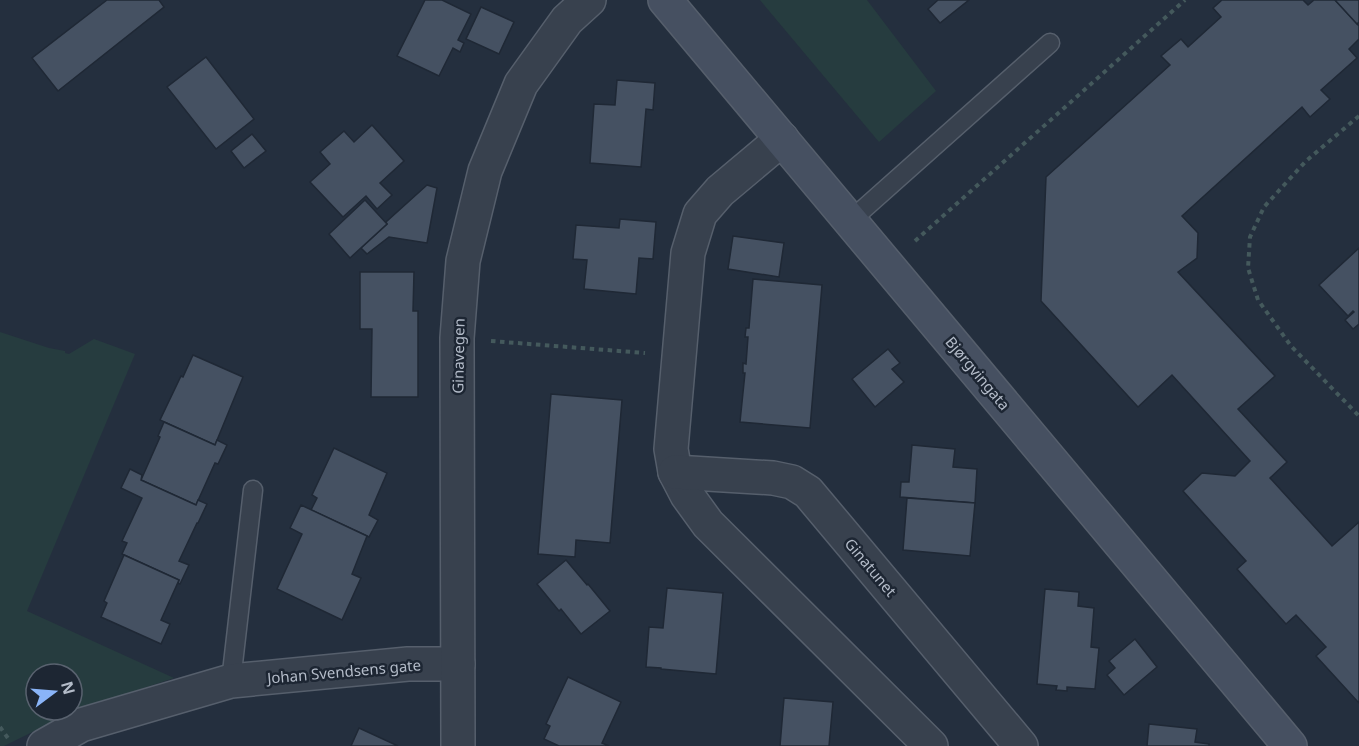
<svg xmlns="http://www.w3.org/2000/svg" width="1359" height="746" font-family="'Noto Sans',sans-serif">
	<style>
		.green { fill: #263c3f; fill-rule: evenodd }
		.building { fill: #455162; stroke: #1f2835; stroke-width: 1.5 }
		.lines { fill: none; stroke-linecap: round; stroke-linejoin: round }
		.lane-casing { stroke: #565f6c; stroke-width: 21 }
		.street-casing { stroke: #565f6c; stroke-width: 36 }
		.secondary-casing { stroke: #565f6c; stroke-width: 36 }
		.path { stroke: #44595c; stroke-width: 4; stroke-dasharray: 4.5 4.5; stroke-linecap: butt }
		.lane { stroke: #38414e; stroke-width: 18 }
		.street { stroke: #38414e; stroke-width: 33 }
		.secondary { stroke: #465061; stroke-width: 33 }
		.labels { text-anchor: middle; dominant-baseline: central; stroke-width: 5; stroke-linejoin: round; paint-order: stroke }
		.street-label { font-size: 15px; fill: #b4bcc9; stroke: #1d2633 }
	</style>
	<rect width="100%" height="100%" fill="#242f3e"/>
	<g class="green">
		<path d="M760 0H867L936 91 879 142Z"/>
		<path d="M0 332 49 348 65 351V353L69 354 94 339 135 354 27 611 174 678 75 711 4 746H0ZM36 674H72V710H36Z"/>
	</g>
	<g class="building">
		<path d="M107 0H159L164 7 58 91 32 58Z"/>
		<path d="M425 0H442L471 14 458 40 464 43 460 52 453 48 439 76 397 56Z"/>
		<path d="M938 0H969L940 23 928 9Z"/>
		<path d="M1222 0H1303L1308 5 1314 0H1335L1359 26V39L1349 49 1357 58 1321 90 1330 99 1310 117 1302 107 1182 216 1198 233 1197 258 1178 272 1275 376 1238 409 1287 462 1270 478 1332 546 1359 522V703L1316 656 1326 647 1296 615 1286 624 1237 569 1246 561 1183 491 1202 473 1235 476 1250 461 1172 375 1138 407 1041 301 1046 177 1170 65 1161 56 1181 39 1188 47 1221 17 1213 8Z"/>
		<path d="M1335 0H1359V22L1357 24Z"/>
		<path d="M481 7 514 22 499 54 466 39Z"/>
		<path d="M206 57 254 119 216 149 167 87Z"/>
		<path d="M617 80 655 83 653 110 646 109 641 167 590 163 594 104 615 105Z"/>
		<path d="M372 125 404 161 380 183 392 195 377 209 366 196 343 217 310 182 330 164 320 152 344 131 354 142Z"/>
		<path d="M252 134 266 151 244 168 231 151Z"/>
		<path d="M427 185 437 188 427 243 389 237 367 254 361 248 387 224 386 222Z"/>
		<path d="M365 200 387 224 350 258 329 234Z"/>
		<path d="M620 219 656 222 653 259 639 258 636 294 584 289 587 260 573 259 576 225 619 228Z"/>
		<path d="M733 236 784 243 779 277 728 269Z"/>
		<path d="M1359 248V324L1353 329 1345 320 1354 312 1353 311 1348 316 1319 285Z"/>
		<path d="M360 272H414L413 311H418V397H371L372 329H360Z"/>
		<path d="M753 279 822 285 810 428 740 422 745 373H743V363L746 364 748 337H745L746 328H749Z"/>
		<path d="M888 349 900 363 892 369 904 382 875 407 852 379Z"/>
		<path d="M193 355 243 377 215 445 160 420 181 376 183 377Z"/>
		<path d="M551 394 622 400 610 543 576 540 575 557 538 554Z"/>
		<path d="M164 422 215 445 217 440 227 445 218 464 215 463 196 505 141 480 160 437 158 436Z"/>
		<path d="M912 445 955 449 953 467 977 469 975 503 900 497 901 482H909Z"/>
		<path d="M334 448 387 473 369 515 378 520 369 537 311 510 317 498 312 495Z"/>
		<path d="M130 469 142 475 141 480 196 505 198 500 207 504 198 523H197L179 561 189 565 180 584 178 583 179 580 122 554 127 543 122 541 142 498 121 488Z"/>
		<path d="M907 498 975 503 970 556 903 550Z"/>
		<path d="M301 505 367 536 352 574 361 578 342 620 277 589 302 534 290 528Z"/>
		<path d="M124 555 179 580 161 620 170 624 161 644 101 617 107 603 104 601Z"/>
		<path d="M566 560 587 585 588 584 610 611 581 634 561 609 559 611 537 584Z"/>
		<path d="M667 588 723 593 716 674 661 669V668L646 667 649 627 663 628Z"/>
		<path d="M1045 589 1079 592 1078 606 1094 608 1091 647 1099 648 1095 689 1067 687V691L1056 690 1057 686 1037 684Z"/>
		<path d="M1135 639 1157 667 1124 695 1107 675 1115 668 1109 661Z"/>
		<path d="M568 677 621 702 602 743 609 746H559L544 739 550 726 546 724Z"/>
		<path d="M784 698 833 702 829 746H780Z"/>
		<path d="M1149 724 1197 729 1195 742 1209 744V746H1147Z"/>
		<path d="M359 728 398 746H351Z"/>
	</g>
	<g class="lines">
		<g class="lane-casing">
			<g id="lane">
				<path d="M850 221 1050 43"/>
				<path d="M231 681 253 490"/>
			</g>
		</g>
		<g class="street-casing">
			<g id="street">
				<path d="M782 139 720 191 700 214 688 253 671 449 675 472 687 495 708 524 931 746"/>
				<path d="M675 472 773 478 792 482 808 492 1021 746"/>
				<path d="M44 746 81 725 231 681 408 664H458"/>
				<path d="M458 746 457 338 463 261 485 171 521 84 567 20 589 0"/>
			</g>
		</g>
		<g class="secondary-casing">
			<path id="secondary" d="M665 0 1290 746"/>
		</g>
		<g class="path">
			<path d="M1359 116 1306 161 1264 207 1250 237 1248 268 1258 300 1291 346 1359 416"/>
			<path d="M915 241 1185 0"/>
			<path d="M491 341 645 353"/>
			<path d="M0 727 10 741"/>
		</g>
		<use href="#lane" class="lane"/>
		<use href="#street" class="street"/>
		<use href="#secondary" class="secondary"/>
	</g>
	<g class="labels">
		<g class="street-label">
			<text transform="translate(458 356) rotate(-89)">Ginavegen</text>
			<text transform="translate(978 373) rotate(50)">Bjørgvingata</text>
			<text transform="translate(871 567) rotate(50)">Ginatunet</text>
			<text transform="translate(344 671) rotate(-5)">Johan Svendsens gate</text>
		</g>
	</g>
	<g transform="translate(54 692) rotate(74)"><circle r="28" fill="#1d2633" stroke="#59626f" stroke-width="1.5"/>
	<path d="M0-4.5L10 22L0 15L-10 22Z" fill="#8ab4f8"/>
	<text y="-9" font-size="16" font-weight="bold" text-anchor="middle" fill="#b4bcc9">N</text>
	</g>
</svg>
